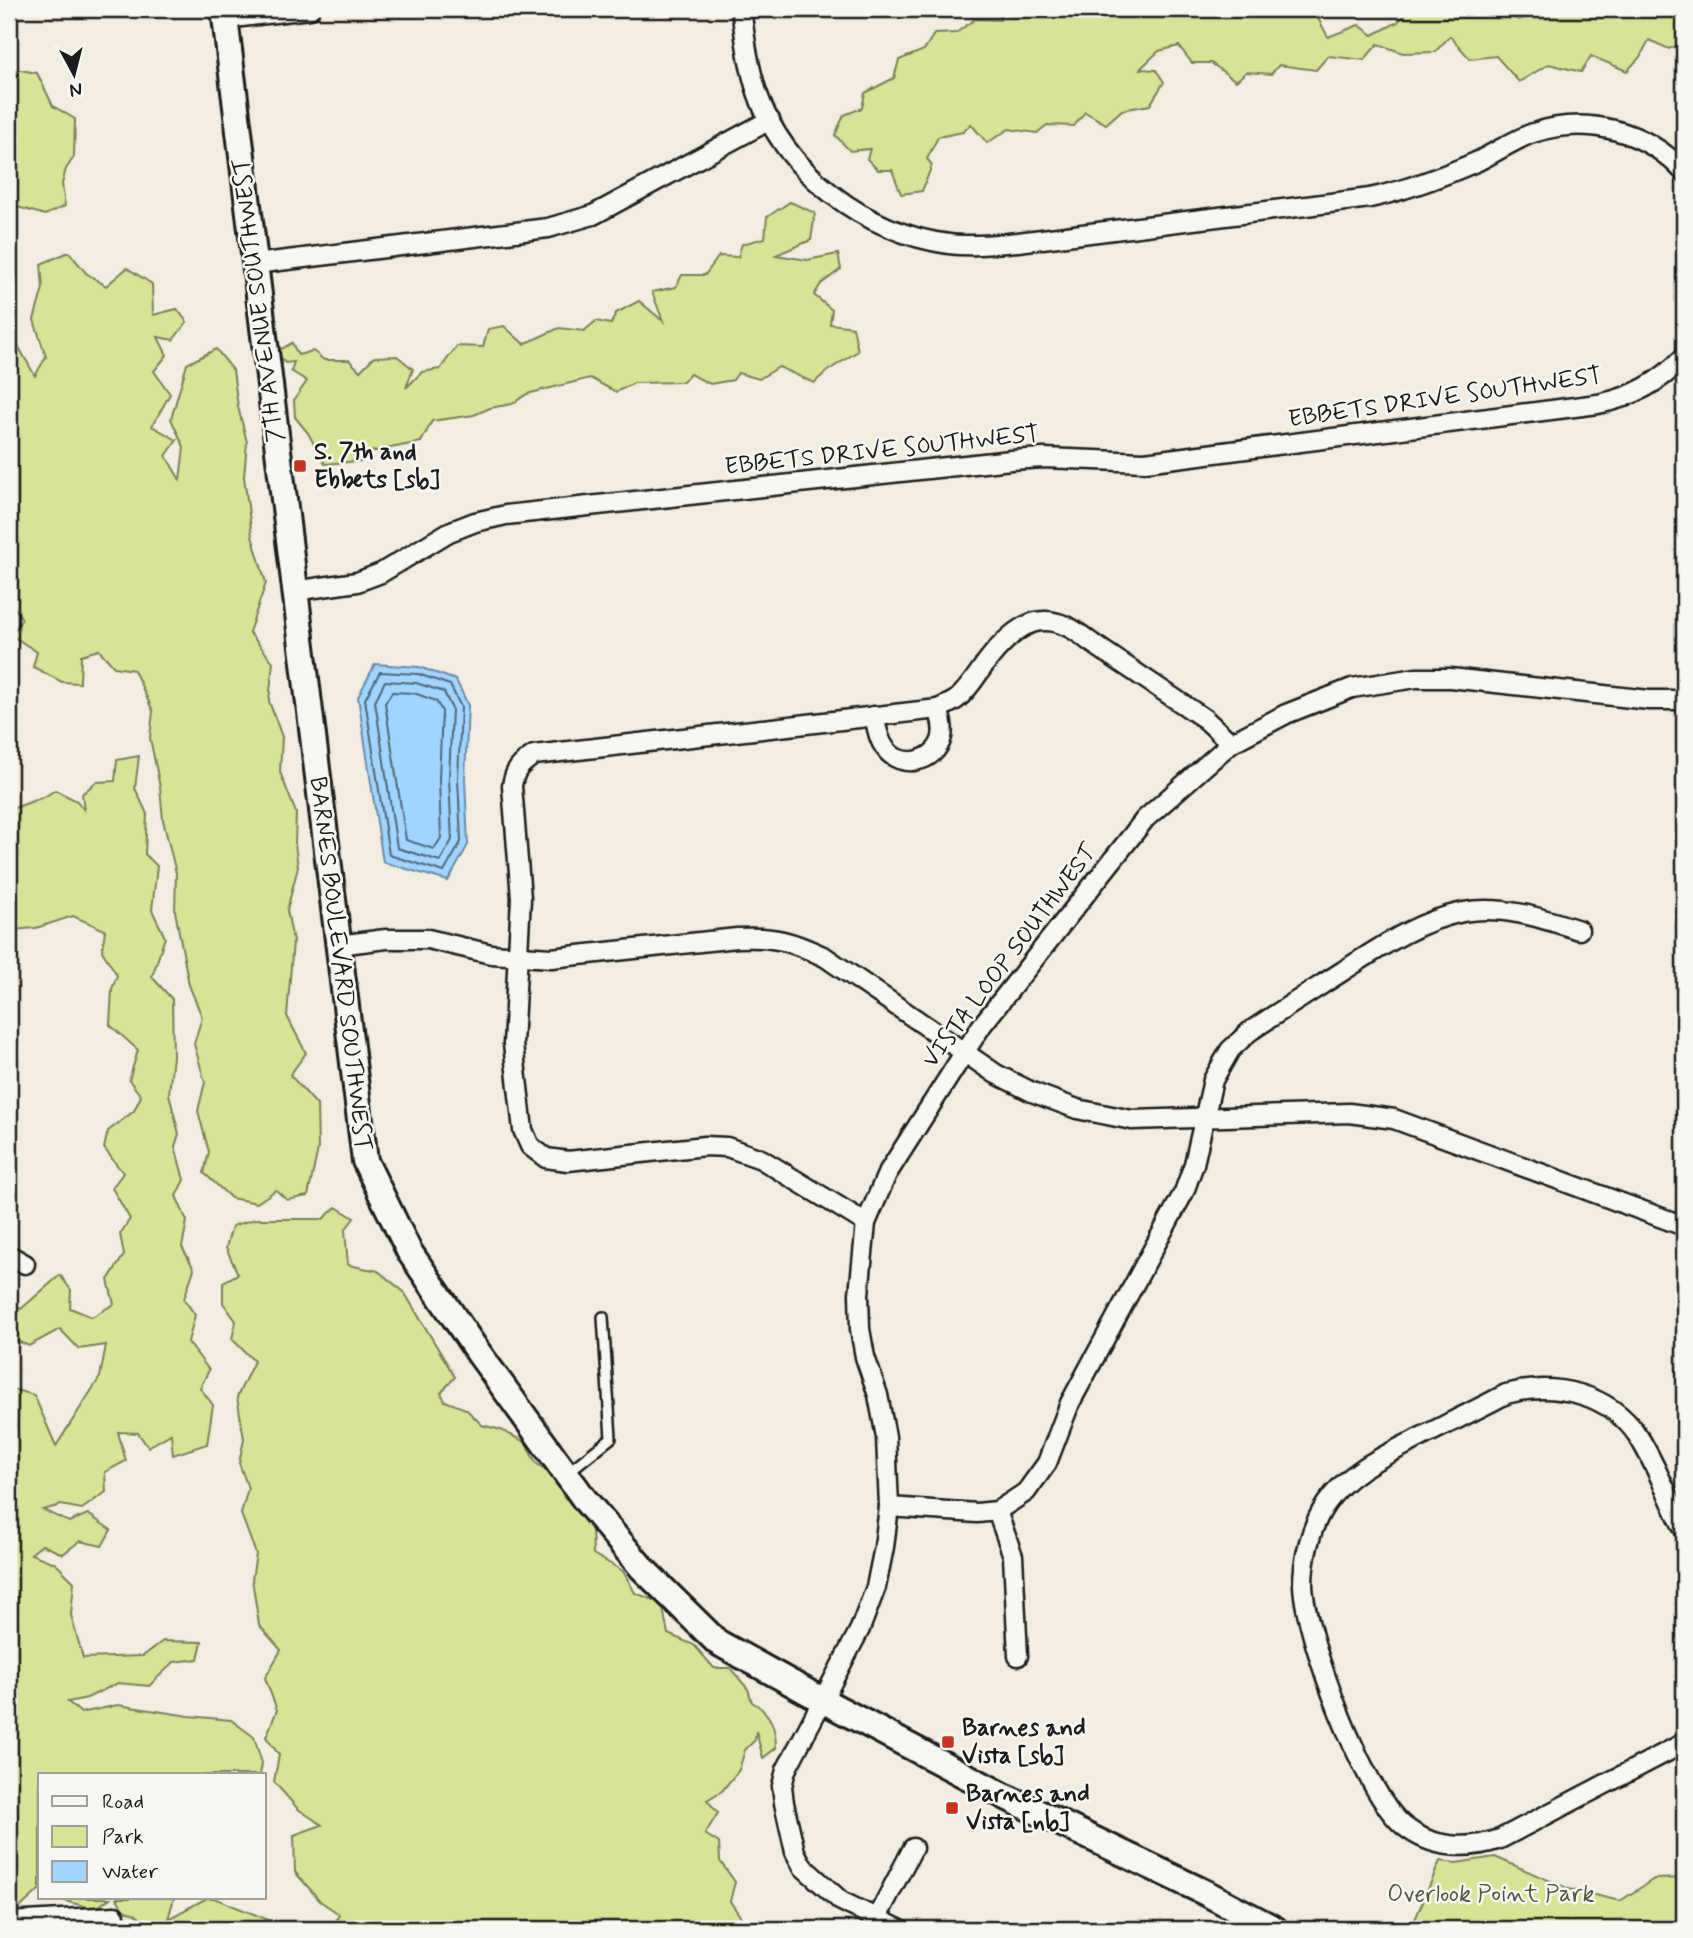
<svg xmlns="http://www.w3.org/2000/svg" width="1693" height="1938" font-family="Mynerve,sans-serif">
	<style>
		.green { fill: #d7e496; stroke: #7a8059; stroke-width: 2 }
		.water { fill: #a1d5ff; stroke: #6c8ba4; stroke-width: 2 }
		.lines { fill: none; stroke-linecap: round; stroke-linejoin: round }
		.shore { stroke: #516677; stroke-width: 2 }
		.lane-casing { stroke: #1c1c1c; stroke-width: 14 }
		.street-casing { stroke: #1c1c1c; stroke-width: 23 }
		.secondary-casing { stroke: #1c1c1c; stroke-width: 30 }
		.lane { stroke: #f6f6f2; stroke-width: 9 }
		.street { stroke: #f6f6f2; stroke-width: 18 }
		.secondary { stroke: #f6f6f2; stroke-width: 24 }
		.poi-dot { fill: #c8321e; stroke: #f6f6f2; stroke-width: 2.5 }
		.labels { text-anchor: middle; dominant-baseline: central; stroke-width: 5; stroke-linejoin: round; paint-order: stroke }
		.street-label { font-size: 24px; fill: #1c1c1c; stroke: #f6f6f2 }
		.poi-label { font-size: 24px; font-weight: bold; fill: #1c1c1c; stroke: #f6f6f2; text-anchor: start }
		.park-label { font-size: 24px; fill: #545841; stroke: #f6f6f2 }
	</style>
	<rect width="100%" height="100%" fill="#f2ede0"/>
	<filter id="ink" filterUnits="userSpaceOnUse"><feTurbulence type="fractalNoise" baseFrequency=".0143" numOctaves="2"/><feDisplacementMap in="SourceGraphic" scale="14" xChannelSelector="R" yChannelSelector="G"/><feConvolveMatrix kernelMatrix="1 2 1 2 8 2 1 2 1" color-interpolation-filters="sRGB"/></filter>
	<g filter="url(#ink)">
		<g class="green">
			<path d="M1000 9H1323L1318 18 1328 37 1359 25 1373 35 1398 22 1409 9H1454L1466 13 1490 9 1519 20 1553 9 1578 13 1585 9H1684V43L1669 49 1649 40 1640 57 1627 71 1591 56 1581 72 1549 64 1519 82 1496 56 1470 59 1450 36 1435 52 1403 53 1378 44 1364 60 1328 56 1316 70 1279 65 1271 74 1246 72 1236 81 1211 63H1192L1179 46 1159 51 1140 69 1156 70 1164 82 1150 105 1122 110 1106 124 1085 112 1074 126 1047 125 1037 133 1009 129 987 143 971 124 963 132 938 137 927 159 932 165 922 191 901 194 892 170H878L867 159 870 149 850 151 835 135 844 115 862 108 865 93 894 78 899 60 924 50 934 34 956 33 975 19 1000 20Z"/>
			<path d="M9 68 37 73 53 106 75 119 74 157 66 169 62 184 65 206 45 215 14 206 9 213Z"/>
			<path d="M790 202 815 213 811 240 776 255 807 260 838 254 841 269 821 284 814 295 832 310 830 324 853 327 858 351 826 372 814 383 779 367 759 379 738 373 733 380 710 384 690 374 683 382 634 383 616 392 590 378 527 394 512 404 490 408 474 415 432 421 421 442 370 452 360 461 325 464 308 433 295 417 294 400 307 381 291 371 294 362 285 363 276 352 292 343 298 355 313 351 324 360H349L360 371 374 357 397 356 413 369 406 388 422 372 440 369 457 346 483 347 488 329 504 326 524 344 559 328 584 331 596 321 611 324 616 313 639 301 663 321 652 292 676 287 682 275H705L719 256 738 257 742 244 765 238 767 217Z"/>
			<path d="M9 252 17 268 13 306 16 342 35 376 46 357 34 320 43 288 41 264 69 252 86 273 106 286 127 268 152 284 153 315 177 309 187 322 173 340 158 337 167 355 154 371 170 394 152 426 177 440 166 456 180 480 184 447 171 419 187 364 216 349 233 370 238 407 247 442 244 477 252 536 266 583 249 632 273 662 269 701 282 737 280 772 296 813 295 844 298 867 287 910 293 941 287 1016 306 1053 290 1075 317 1105 318 1149 308 1196 287 1200 276 1190 257 1203 231 1198 204 1173 209 1152 198 1111 205 1082 194 1044 202 1017 189 985 175 911 176 873 163 820 160 787 150 738 153 711 134 670 114 667 99 650 81 655 80 683 62 682 33 667 37 652 11 635 22 619 9 599Z"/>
			<path d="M139 756 135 788 147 814 145 854 157 866 152 910 165 937 152 977 172 999 173 1056 169 1094 179 1134 175 1146 184 1180 176 1196 187 1221 182 1247 194 1269 184 1299 195 1315 188 1342 209 1370 200 1388 213 1405 207 1444 173 1455 171 1434 148 1447 138 1433 118 1432 126 1461 105 1472 106 1492 82 1509 61 1505 43 1510 69 1522 88 1514 111 1530 102 1546 80 1541 63 1554 42 1545 31 1554 55 1563 74 1582 71 1615 83 1658 143 1656 163 1641 202 1642 198 1659 174 1662 149 1686 118 1683 87 1698 68 1702 81 1713 118 1705 189 1716 231 1720 254 1737 262 1763 260 1775H40V1889L9 1918V1388L34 1395 56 1446 100 1377 106 1345 79 1349 60 1329 29 1346 9 1338V1302L21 1309 60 1275 71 1290 70 1308 92 1317 114 1304 108 1280 124 1255 120 1234 130 1219 112 1188 123 1173 104 1148 108 1131 134 1111 141 1096 129 1080 138 1050 110 1025 112 989 117 975 102 951 105 930 73 916 36 928 12 930 9 922V879L12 875 9 866V810L46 796 55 790 77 801 84 810 82 794 96 782 115 781 117 760Z"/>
			<path d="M336 1207 354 1218 345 1230 348 1265 378 1271 404 1292 455 1377 441 1393 445 1401 466 1409 482 1425 501 1430 525 1442 536 1463 556 1477 564 1498 586 1508 592 1526 593 1554 623 1571 635 1593 662 1603 668 1634 694 1645 714 1668H730L748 1689 752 1702C770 1712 776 1727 776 1748L763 1758 756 1731 755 1740 745 1750 739 1770 722 1791 707 1800 718 1813 705 1834 719 1843 720 1861 735 1882 730 1901 742 1919V1929H335L334 1926 339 1914 320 1901 295 1872 294 1835 322 1825 298 1809 274 1782 279 1755 266 1737 277 1710 265 1678 281 1650 259 1625 252 1579 256 1554 241 1514 248 1488 239 1463 244 1439 237 1397 254 1361 232 1339 236 1321 223 1303V1282L238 1274 226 1248 232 1226 255 1219H323Z"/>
			<path d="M1495 1857 1569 1889 1620 1901 1654 1879 1684 1878V1929H1411L1440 1861 1456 1863Z"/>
			<path d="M62 1898H110L95 1909 65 1901Z"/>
			<path d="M117 1898H174L168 1919 207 1898H214L291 1929H149L151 1927 135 1914 123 1910Z"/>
		</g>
		<path class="water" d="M375 664 419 667 456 680 468 705 465 779 468 845 448 881 383 862 358 697Z"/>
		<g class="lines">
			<g class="shore">
				<path d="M380 672 418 674 450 685 461 707 458 779 461 842 444 872 389 855 365 699Z"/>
				<path d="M385 681 416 683 444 692 452 709 449 779 452 840 440 861 397 848 375 701Z"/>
				<path d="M392 692 414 693 436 701 442 711 439 779 441 838 434 849 406 840 385 703Z"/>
			</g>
			<g class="lane-casing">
				<path id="lane" d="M568 1472 611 1438 603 1317"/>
			</g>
			<g class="street-casing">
				<g id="street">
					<path d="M741 9C745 37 748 65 757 92 784 173 866 233 949 244 971 247 995 244 1018 242L1370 198C1407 190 1441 177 1476 162 1495 153 1513 140 1533 133 1586 115 1646 130 1684 172"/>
					<path d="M225 19 310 9"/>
					<path d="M255 264 548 228 593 215 770 120"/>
					<path d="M294 591 357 582 381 573 449 532 475 522 506 515 1011 460 1044 458 1145 462 1598 404C1633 397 1659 383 1684 357"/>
					<path d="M874 716C877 727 878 739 885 748 900 770 936 763 942 737 944 727 941 718 938 709"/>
					<path d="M338 945 386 939H428L491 954 551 958 737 938C774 936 791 941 825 957L996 1074 1032 1092 1077 1109 1132 1120 1349 1113 1394 1119 1684 1226"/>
					<path d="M866 1223 761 1159 727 1147 705 1146 568 1161 546 1158 530 1146 523 1130 513 1044 521 898 512 786C514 770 521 764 534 755L938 709C944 706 952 703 957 699 970 688 978 673 988 660 1019 621 1046 605 1089 641L1205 719 1231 743"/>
					<path d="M9 1255 25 1264"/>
					<path d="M889 1507 977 1513 997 1511 1026 1492 1047 1463 1070 1403 1184 1192 1194 1164 1213 1080 1230 1050 1249 1032C1280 1011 1312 991 1343 971 1382 946 1418 921 1463 912 1503 905 1542 918 1579 930"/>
					<path d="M997 1511 1013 1556 1018 1656"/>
					<path d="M1684 1529C1669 1500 1656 1464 1638 1436 1609 1393 1554 1381 1506 1394 1478 1409 1449 1423 1421 1437 1386 1455 1349 1470 1326 1504 1311 1526 1303 1558 1303 1585 1305 1637 1364 1794 1404 1826 1432 1849 1468 1850 1500 1839L1684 1743"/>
					<path d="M9 1922 115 1916 116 1929"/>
					<path d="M871 1929 913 1848"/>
					<path d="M899 1929 841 1901 803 1867 795 1852 784 1803 782 1786 786 1770 860 1629 876 1587 884 1547 889 1507 886 1437 878 1395 865 1357 860 1329 859 1294 866 1223 887 1174 982 1025 1145 819 1231 743 1286 714 1352 688 1416 678H1450L1649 700H1684"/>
				</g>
			</g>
			<g class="secondary-casing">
				<path id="secondary" d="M224 9 365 1161 409 1251 475 1348 585 1500 642 1568 717 1642 824 1701 1006 1797 1206 1893 1275 1929"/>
			</g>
			<use href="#lane" class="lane"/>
			<use href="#street" class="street"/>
			<use href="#secondary" class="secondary"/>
		</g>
	</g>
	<g class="poi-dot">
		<rect x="293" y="459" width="14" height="14" rx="3.5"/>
		<rect x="941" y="1735" width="14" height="14" rx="3.5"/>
		<rect x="945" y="1801" width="14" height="14" rx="3.5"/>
	</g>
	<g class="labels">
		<g class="street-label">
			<text transform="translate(259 300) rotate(-97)">7TH AVENUE SOUTHWEST</text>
			<text transform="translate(1445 398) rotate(-8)">EBBETS DRIVE SOUTHWEST</text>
			<text transform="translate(882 451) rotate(-6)">EBBETS DRIVE SOUTHWEST</text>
			<text transform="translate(1010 956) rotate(-53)">VISTA LOOP SOUTHWEST</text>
			<text transform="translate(340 964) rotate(83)">BARNES BOULEVARD SOUTHWEST</text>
		</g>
		<g class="poi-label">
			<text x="314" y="452">S. 7th and<tspan x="314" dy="28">Ebbets [sb]</tspan></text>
			<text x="962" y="1728">Barnes and<tspan x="962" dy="28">Vista [sb]</tspan></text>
			<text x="966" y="1794">Barnes and<tspan x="966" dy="28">Vista [nb]</tspan></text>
		</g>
		<g class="park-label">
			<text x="1491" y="1894">Overlook Point Park</text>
		</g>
	</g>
	<rect width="1693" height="1938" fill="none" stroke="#f6f6f2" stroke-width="35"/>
	<rect x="18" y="18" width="1658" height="1903" fill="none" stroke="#1c1c1c" stroke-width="2.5" filter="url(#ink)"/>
	<rect x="38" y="1773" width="228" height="126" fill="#f6f6f2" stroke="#9f9f9c" stroke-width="2"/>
	<rect x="52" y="1796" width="35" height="10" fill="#f6f6f2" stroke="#9f9f9c" stroke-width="2"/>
	<text x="102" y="1808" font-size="21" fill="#1c1c1c">Road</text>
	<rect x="52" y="1826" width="35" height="21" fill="#d7e496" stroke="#9f9f9c" stroke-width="2"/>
	<text x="102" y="1843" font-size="21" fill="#1c1c1c">Park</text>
	<rect x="52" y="1861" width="35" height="21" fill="#a1d5ff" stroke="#9f9f9c" stroke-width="2"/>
	<text x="102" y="1878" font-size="21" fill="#1c1c1c">Water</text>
	<g transform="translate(74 74) rotate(173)" stroke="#f6f6f2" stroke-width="5" paint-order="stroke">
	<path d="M0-5L12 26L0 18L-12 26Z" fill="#1c1c1c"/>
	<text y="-10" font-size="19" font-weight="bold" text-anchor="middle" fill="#1c1c1c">N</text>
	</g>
</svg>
